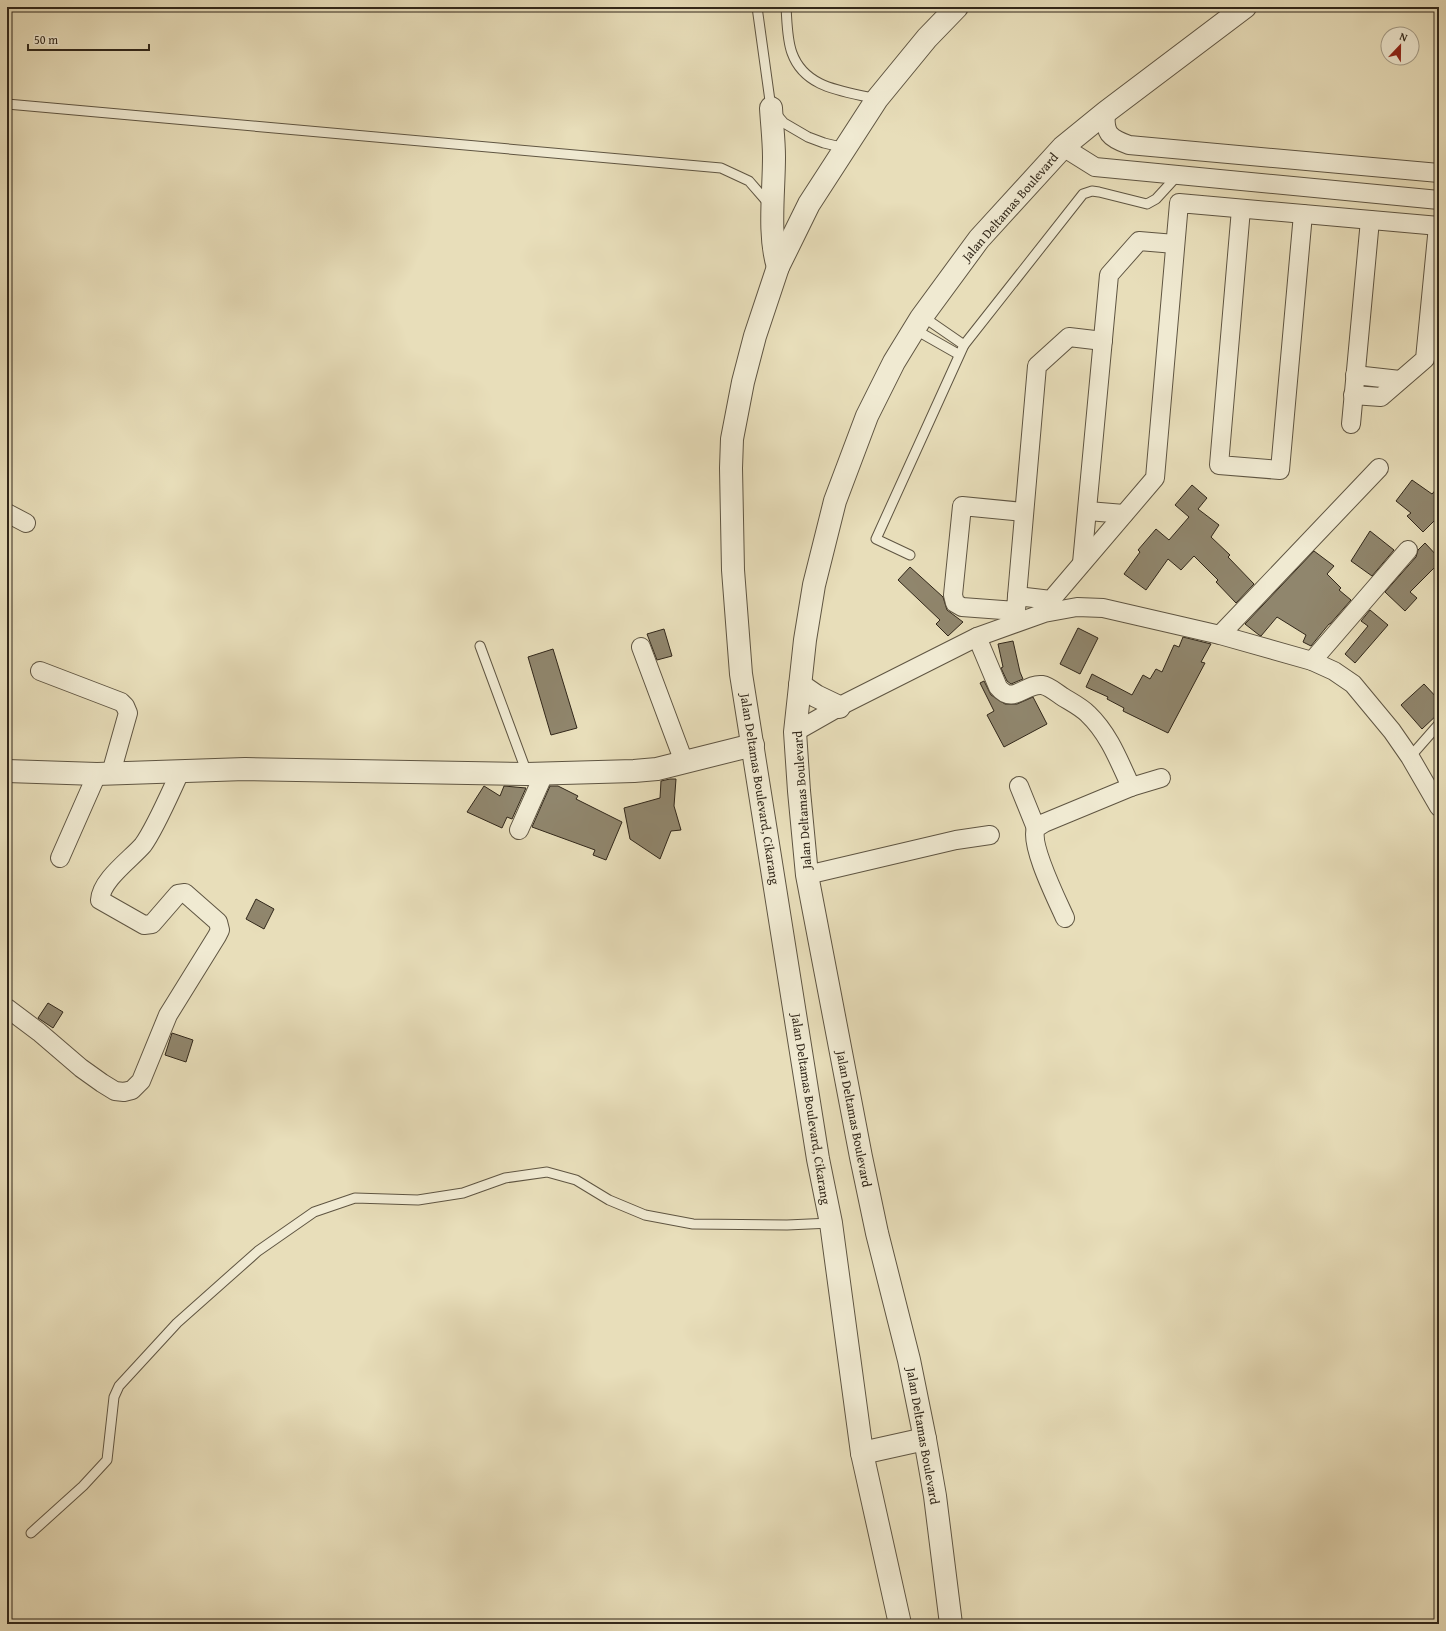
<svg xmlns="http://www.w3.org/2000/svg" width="1446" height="1631" font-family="'Gentium Book Plus',serif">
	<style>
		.building { fill: #90866d; stroke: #31271a }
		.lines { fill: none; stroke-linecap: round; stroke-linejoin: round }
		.service-casing { stroke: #5f5542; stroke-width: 11 }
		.minor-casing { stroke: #5f5542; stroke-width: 20 }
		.tertiary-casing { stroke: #5f5542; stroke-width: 24 }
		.service { stroke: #f0ead2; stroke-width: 9 }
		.minor { stroke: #f0ead2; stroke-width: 18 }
		.tertiary { stroke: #f0ead2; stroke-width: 22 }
		.labels { text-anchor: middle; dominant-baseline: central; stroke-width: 3; stroke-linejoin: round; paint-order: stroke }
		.street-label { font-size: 13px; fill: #31271a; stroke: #f0ead2 }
	</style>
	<rect width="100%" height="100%" fill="#e8deba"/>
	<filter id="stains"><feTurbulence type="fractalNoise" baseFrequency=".005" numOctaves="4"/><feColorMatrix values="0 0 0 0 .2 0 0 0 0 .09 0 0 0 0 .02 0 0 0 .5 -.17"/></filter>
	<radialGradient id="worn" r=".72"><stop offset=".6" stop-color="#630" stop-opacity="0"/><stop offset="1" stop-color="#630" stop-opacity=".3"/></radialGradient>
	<g class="building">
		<path d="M1412 480 1432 494 1439 486V516L1423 532 1407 516 1411 513 1396 501Z"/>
		<path d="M1192 485 1207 498 1198 509 1219 525 1211 537 1230 555 1228 557 1254 584 1236 603 1216 582 1218 580 1194 556 1181 570 1168 559 1146 590 1124 574 1140 552 1138 550 1156 529 1169 540 1189 517 1175 505Z"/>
		<path d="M1370 531 1394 550 1372 576 1351 561Z"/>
		<path d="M1425 543 1439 558V563L1410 592 1417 598 1405 611 1385 592 1416 557 1418 550Z"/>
		<path d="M1314 551 1334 566 1327 574 1341 588 1339 590 1351 600 1330 624H1329L1311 646 1303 642 1306 635 1277 617 1261 636 1259 635 1245 624Z"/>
		<path d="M910 567 943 597 947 610 963 622 948 636 936 624 940 620 898 580Z"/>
		<path d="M1370 610 1388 625 1355 663 1345 654 1368 626 1361 621Z"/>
		<path d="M1078 628 1098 638 1080 674 1060 664Z"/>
		<path d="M664 629 672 656 657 660 647 634Z"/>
		<path d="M1183 637 1211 644 1201 662 1205 663 1168 733 1123 711 1124 708 1107 699 1108 697 1086 687 1092 674 1132 695 1143 675 1150 679 1156 669 1162 672 1174 645 1179 647Z"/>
		<path d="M1013 641 1020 672 1023 679 1011 684 1007 681 1001 668 1003 667 998 644Z"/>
		<path d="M553 649 577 728 551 735 528 657Z"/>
		<path d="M984 681 991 695 1005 704H1017L1033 697 1047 724 1004 747 987 715 994 711 980 683Z"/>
		<path d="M1424 684 1439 700V713L1422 729 1401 705Z"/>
		<path d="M670 779H676L674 806 681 830 671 831 660 859 630 839 624 808 660 798 661 781Z"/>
		<path d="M484 786 500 796 504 786 526 788 512 819 507 817 502 828 467 812Z"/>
		<path d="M550 786H558L578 796 576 799 622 822 606 860 593 855 595 850 532 827Z"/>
		<path d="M256 899 274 909 264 929 246 919Z"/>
		<path d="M48 1003 63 1012 53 1028 38 1018Z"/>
		<path d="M172 1033 193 1040 186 1062 165 1055Z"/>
	</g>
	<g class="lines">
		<g class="service-casing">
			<g id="service">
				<path d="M757 7 771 108 784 123 808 137 824 143 845 148"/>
				<path d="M786 7C787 21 787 40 792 53 805 89 844 91 877 99"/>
				<path d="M7 104 721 168 749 181 769 204"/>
				<path d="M922 316 964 345"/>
				<path d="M914 329 958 354"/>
				<path d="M910 555 876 539 964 345 1083 194 1092 191 1099 192 1147 204 1156 199 1178 175"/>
				<path d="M480 646 527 773"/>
				<path d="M1410 757 1439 724"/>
				<path d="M31 1533 83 1486 107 1460 114 1397 119 1386 177 1323 258 1251 314 1212 355 1198 418 1200 463 1193 505 1178 547 1172 576 1180 609 1200 645 1215 693 1224 787 1225 831 1223"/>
			</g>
		</g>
		<g class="minor-casing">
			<g id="minor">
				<path d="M1106 112C1104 133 1109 138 1129 145L1439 173"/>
				<path d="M1063 147 1095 167 1439 200"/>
				<path d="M1241 209 1219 465 1280 470 1303 214"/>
				<path d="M1355 375 1400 380"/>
				<path d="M1353 395 1381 397 1425 359 1438 226"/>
				<path d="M1351 424 1370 220"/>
				<path d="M1088 511 1124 514"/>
				<path d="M1024 512 962 506 953 595 955 603 962 607 1016 611 1017 596 1051 600 1155 478 1179 203 1439 226"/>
				<path d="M7 513 26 523"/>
				<path d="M1082 563 1109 275 1139 241 1175 244"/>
				<path d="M1017 596 1037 366 1069 337 1103 341"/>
				<path d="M1220 635 1379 468"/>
				<path d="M977 637 998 687C1013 706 1025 683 1042 685 1049 686 1057 693 1063 697 1071 702 1081 707 1088 714 1109 734 1119 761 1131 787L1044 823 1036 828C1029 844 1057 900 1065 918"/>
				<path d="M641 647 684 762"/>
				<path d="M1312 661 1408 550"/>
				<path d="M40 671 121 702 125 706 128 713 111 773"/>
				<path d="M795 732 846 703 977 637 1044 613 1077 607 1103 608 1220 635 1312 661 1334 671 1353 684 1392 731 1410 757 1439 807"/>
				<path d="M1019 786 1036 828"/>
				<path d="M1131 787 1161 778"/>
				<path d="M519 830 544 774"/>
				<path d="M60 858 97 774"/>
				<path d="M807 875 956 840 990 835"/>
				<path d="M7 1008 39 1032 81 1068 102 1083 115 1091 124 1092 132 1090 141 1081 168 1015 217 936 220 930 218 922 185 893 178 894 152 924 144 925 100 900C101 880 131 859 143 845 156 827 171 791 181 770"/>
			</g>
		</g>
		<g class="tertiary-casing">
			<g id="tertiary">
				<path d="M771 108C772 125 774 141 774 157 774 192 768 235 778 267"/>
				<path d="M800 685 816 696 839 707"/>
				<path d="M7 771 97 774 245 769 527 774 634 771 657 769 753 745"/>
				<path d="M862 1453 925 1439"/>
				<path d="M900 1624 862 1453 831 1223 818 1159 741 674 733 570 731 468 732 439 743 382 755 336 778 267 809 204 877 99 927 38 957 7"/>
				<path d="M951 1624 935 1496 925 1439 909 1360 877 1233 861 1157 807 875 799 791 795 732 805 640 814 585 835 501 867 416 894 362 921 318 979 239 1063 147 1106 112 1245 7"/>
			</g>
		</g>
		<use href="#service" class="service"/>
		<use href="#minor" class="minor"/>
		<use href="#tertiary" class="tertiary"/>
	</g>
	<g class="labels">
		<g class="street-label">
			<text transform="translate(1010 207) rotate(-49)">Jalan Deltamas Boulevard</text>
			<text transform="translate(760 789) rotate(81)">Jalan Deltamas Boulevard, Cikarang</text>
			<text transform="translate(802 800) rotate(-94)">Jalan Deltamas Boulevard</text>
			<text transform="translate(811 1109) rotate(81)">Jalan Deltamas Boulevard, Cikarang</text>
			<text transform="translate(854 1119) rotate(79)">Jalan Deltamas Boulevard</text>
			<text transform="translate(923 1436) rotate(80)">Jalan Deltamas Boulevard</text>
		</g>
	</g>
	<rect width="1446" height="1631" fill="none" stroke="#e8deba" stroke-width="24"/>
	<rect x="8" y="8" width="1430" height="1615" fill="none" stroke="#31271a" stroke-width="2"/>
	<rect x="12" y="12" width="1422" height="1607" fill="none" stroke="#31271a"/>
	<g transform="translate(1400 46) rotate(22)"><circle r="19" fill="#f0ead2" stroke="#a49c88"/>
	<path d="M0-3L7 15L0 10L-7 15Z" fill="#8f2418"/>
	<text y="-6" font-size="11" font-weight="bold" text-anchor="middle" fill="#31271a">N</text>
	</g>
	<path d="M28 44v6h121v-6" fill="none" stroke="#31271a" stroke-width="2"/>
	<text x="34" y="44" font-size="12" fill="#31271a" stroke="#f0ead2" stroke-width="3" paint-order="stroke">50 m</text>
	<rect width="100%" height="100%" filter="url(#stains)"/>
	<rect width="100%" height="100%" fill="url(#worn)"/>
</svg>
